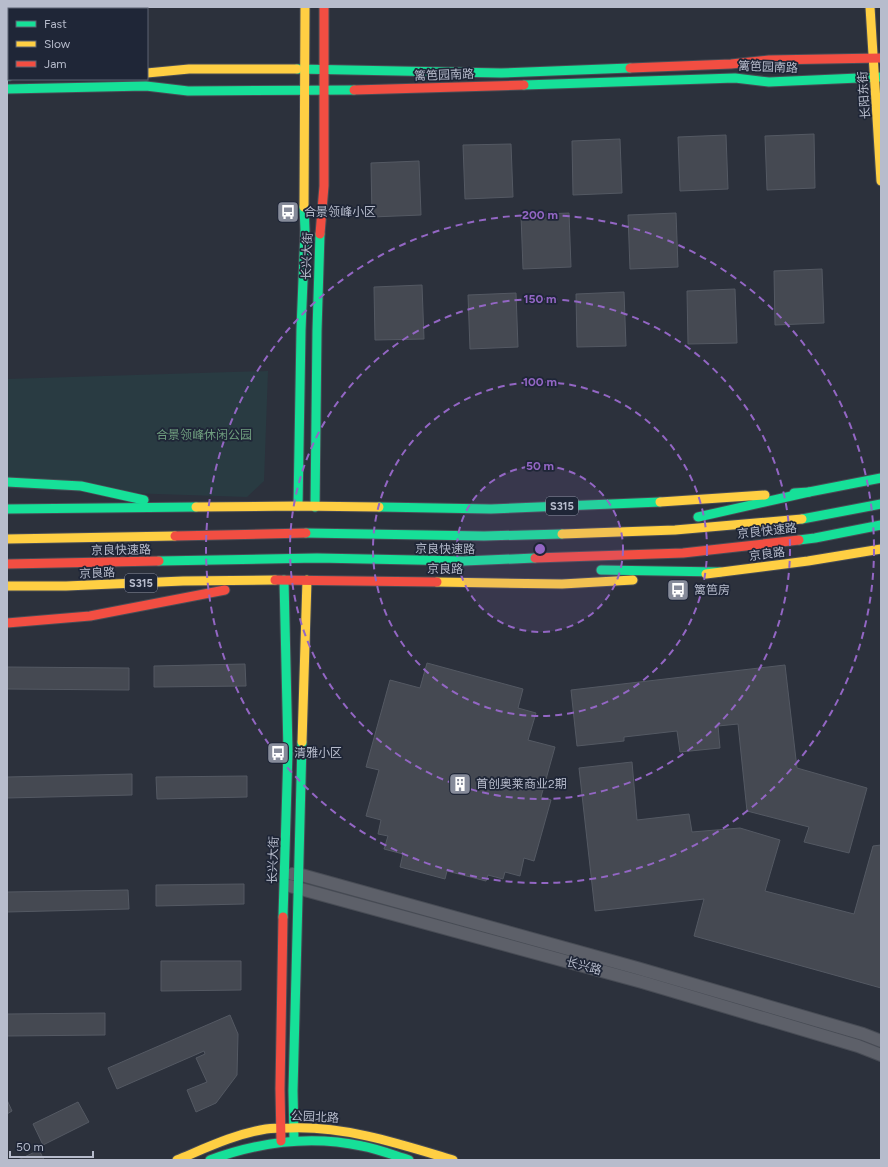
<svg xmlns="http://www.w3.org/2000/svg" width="888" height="1167" font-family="Figtree,'Noto Sans SC',sans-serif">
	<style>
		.green { fill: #293b42 }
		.building { fill: #454952; stroke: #545963 }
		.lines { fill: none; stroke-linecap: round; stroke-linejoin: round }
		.street-casing { stroke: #484c55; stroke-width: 14 }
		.fast-casing { stroke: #484c55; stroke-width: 11 }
		.slow-casing { stroke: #484c55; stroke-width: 11 }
		.jam-casing { stroke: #484c55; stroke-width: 11 }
		.street { stroke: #5d6069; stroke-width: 12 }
		.fast { stroke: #16e098; stroke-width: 9 }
		.slow { stroke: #ffcf43; stroke-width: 9 }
		.jam { stroke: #f24e42; stroke-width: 9 }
		.ring { fill: none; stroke: #9366c4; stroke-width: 2; stroke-dasharray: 7 5 }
		.labels { text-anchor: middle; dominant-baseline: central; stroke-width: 3.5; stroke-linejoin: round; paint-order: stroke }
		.shield { fill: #1f2637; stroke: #898f9f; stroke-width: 1 }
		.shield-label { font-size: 11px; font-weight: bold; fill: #b7bccc }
		.street-label { font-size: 12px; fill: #b7bccc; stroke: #1f2637 }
		.poi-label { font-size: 12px; fill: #b7bccc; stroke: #1f2637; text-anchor: start }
		.park-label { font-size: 12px; fill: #6e9d7e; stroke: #1f2637 }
		.centre { fill: #9366c4; stroke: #1f2637; stroke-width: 2 }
		.ring-label { font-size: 12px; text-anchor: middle; font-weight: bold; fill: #9366c4; stroke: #1f2637; stroke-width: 3.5; stroke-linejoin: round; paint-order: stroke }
	</style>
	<rect width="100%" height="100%" fill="#2c313c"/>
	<path class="green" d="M268 371 264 481 247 497 7 489V379Z"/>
	<g class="building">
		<path d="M814 134 815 188 767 190 765 136Z"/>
		<path d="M726 135 728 189 680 191 678 137Z"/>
		<path d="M620 139 622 193 573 195 572 141Z"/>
		<path d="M511 144 513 197 465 199 463 145Z"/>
		<path d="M419 161 421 215 372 217 371 163Z"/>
		<path d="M569 213 571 267 523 269 521 215Z"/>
		<path d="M676 213 678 267 630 269 628 215Z"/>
		<path d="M822 269 824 323 775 325 774 271Z"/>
		<path d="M422 285 424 339 375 340 374 287Z"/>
		<path d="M735 289 737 343 688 344 687 291Z"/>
		<path d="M624 292 626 346 577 347 576 294Z"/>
		<path d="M516 293 518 347 470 349 468 295Z"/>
		<path d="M427 663 523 689 518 708 536 713 528 740 555 747 541 797 551 800 534 861 524 858 520 876 505 872 503 879 488 875 486 881 447 871 445 879 400 867 403 854 384 849 388 836 378 834 381 820 366 816 379 770 366 767 390 680 420 688Z"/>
		<path d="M245 664 246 686 154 687V666Z"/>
		<path d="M785 665 797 768 867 788 849 853 804 842 809 827 747 811 738 724 718 726 720 748 680 752 677 731 624 737V741L577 746 571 690Z"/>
		<path d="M7 667 129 668V690L7 689Z"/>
		<path d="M632 762 637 820 689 814 692 832 740 828 780 840 765 891 854 914 873 846 881 845V988L694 936 704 899 595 911 579 768Z"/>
		<path d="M132 774V795L7 798V777Z"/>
		<path d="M247 776V797L157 799 156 777Z"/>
		<path d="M244 884V904L156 906V885Z"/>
		<path d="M128 890 129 909 7 912V892Z"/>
		<path d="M161 961H241V990L161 991Z"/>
		<path d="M105 1013V1035L7 1036V1014Z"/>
		<path d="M230 1015 238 1034 237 1075 216 1103 196 1112 187 1090 207 1082 196 1058 205 1054 204 1051 117 1089 108 1068Z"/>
		<path d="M7 1100 12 1111 7 1114Z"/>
		<path d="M78 1102 89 1122 43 1145 33 1124Z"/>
		<path d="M39 1150 44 1160H18Z"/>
	</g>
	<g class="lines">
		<g class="street-casing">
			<g id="street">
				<path d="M292 874H298L637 968 863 1034 881 1041"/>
				<path d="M290 886 642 982 858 1046 881 1055"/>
			</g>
		</g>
		<g class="fast-casing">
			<g id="fast">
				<path d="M297 69 501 73 630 68"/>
				<path d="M7 76H9"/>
				<path d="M524 85 735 78 769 82 881 77"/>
				<path d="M7 89 146 86 188 91 354 90"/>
				<path d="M7 482 81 486 144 500"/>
				<path d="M794 493 809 492 881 478"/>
				<path d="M298 506 301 330 305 230 304 207"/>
				<path d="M315 507 317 331 320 234"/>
				<path d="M379 507 491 509 660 502"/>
				<path d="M7 509 196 507"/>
				<path d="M698 517 809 492"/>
				<path d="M802 519 881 504"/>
				<path d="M306 533 484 536 562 534"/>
				<path d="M799 540 815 538 881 525"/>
				<path d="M159 561 317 558 464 561 535 558"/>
				<path d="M601 570 720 572"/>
				<path d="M283 917 288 751 284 580"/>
				<path d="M294 1140 293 1091 302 742"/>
				<path d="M210 1160C259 1142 310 1135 362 1146 378 1149 393 1155 409 1160"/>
			</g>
		</g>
		<g class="slow-casing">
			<g id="slow">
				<path d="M870 7 881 181"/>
				<path d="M147 73 189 69H297"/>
				<path d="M304 207 305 7"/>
				<path d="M660 502 765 495"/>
				<path d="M196 507 298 506 379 507"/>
				<path d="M562 534 675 530 802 519"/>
				<path d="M7 539 175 536"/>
				<path d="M706 574 808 561 881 549"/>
				<path d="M437 582 562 584 633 580"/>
				<path d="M7 586H66L183 581 275 580"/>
				<path d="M302 742 307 580"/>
				<path d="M177 1160C206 1148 235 1134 266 1129 274 1128 282 1128 290 1128 346 1126 400 1144 453 1160"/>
			</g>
		</g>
		<g class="jam-casing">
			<g id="jam">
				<path d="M630 68 731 64 769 60 881 58"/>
				<path d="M354 90 524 85"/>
				<path d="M320 234 324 186V7"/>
				<path d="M175 536 306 533"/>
				<path d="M535 558 683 553 799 540"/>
				<path d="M7 564 159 561"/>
				<path d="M275 580 437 582"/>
				<path d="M7 623 90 616 225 590"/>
				<path d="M281 1141 280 1089 283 917"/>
			</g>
		</g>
		<use href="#street" class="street"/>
		<use href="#fast" class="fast"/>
		<use href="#slow" class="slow"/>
		<use href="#jam" class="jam"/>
	</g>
	<circle cx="540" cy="549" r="83" fill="#9366c4" fill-opacity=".12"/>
	<g class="ring">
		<circle cx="540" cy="549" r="83"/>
		<circle cx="540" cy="549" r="167"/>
		<circle cx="540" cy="549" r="250"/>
		<circle cx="540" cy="549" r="334"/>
	</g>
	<defs>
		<g id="bus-square" transform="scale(1.15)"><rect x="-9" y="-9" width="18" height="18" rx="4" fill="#868b9a" stroke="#1f2637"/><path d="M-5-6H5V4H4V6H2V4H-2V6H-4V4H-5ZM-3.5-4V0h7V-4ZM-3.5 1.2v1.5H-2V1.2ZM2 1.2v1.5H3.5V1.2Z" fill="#fff"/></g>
		<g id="building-square" transform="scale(1.15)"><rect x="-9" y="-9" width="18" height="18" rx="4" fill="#868b9a" stroke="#1f2637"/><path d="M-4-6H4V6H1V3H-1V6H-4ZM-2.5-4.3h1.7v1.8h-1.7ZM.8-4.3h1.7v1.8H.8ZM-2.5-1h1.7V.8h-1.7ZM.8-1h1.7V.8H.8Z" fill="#fff"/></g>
	</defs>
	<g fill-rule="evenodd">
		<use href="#bus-square" x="288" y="212"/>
		<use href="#bus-square" x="678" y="590"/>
		<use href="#bus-square" x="278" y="753"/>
		<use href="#building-square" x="460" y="784"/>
	</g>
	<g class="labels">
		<g class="shield">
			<rect x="546" y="497" width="32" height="18" rx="3"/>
			<rect x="125" y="574" width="32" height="18" rx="3"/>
		</g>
		<g class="shield-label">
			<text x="562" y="506">S315</text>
			<text x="141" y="583">S315</text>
		</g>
		<g class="street-label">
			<text transform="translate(768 67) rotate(2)">篱笆园南路</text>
			<text transform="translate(444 75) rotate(-2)">篱笆园南路</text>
			<text transform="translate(864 95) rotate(-94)">长阳东街</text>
			<text transform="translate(307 256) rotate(-88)">长兴大街</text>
			<text transform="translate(767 531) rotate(-6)">京良快速路</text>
			<text transform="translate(445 549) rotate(1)">京良快速路</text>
			<text transform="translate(121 550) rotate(-1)">京良快速路</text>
			<text transform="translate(767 554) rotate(-7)">京良路</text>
			<text transform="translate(445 569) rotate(1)">京良路</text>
			<text transform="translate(97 573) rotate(-2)">京良路</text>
			<text transform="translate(273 860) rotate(-88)">长兴大街</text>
			<text transform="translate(584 966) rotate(15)">长兴路</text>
			<text transform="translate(315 1117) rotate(3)">公园北路</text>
		</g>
		<g class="poi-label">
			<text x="304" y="212">合景领峰小区</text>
			<text x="694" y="590">篱笆房</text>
			<text x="294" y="753">清雅小区</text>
			<text x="476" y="784">首创奥莱商业2期</text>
		</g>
		<g class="park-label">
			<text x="204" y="435">合景领峰休闲公园</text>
		</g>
	</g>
	<circle cx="540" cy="549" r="6" class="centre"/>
	<g class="ring-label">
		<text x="540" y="219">200 m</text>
		<text x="540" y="303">150 m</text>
		<text x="540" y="386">100 m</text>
		<text x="540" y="470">50 m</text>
	</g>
	<rect width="888" height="1167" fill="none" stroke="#b7bccc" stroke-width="16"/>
	<rect x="8" y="8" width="140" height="72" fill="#1f2637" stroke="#5c6273"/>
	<rect x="16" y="21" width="20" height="6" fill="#16e098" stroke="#5c6273"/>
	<text x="44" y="28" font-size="12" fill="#b7bccc">Fast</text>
	<rect x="16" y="41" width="20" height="6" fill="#ffcf43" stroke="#5c6273"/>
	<text x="44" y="48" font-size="12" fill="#b7bccc">Slow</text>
	<rect x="16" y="61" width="20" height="6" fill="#f24e42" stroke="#5c6273"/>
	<text x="44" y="68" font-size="12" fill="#b7bccc">Jam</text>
	<path d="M10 1151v6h83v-6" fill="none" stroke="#b7bccc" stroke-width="2"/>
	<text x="16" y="1151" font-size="12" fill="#b7bccc" stroke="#1f2637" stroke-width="3" paint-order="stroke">50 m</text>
</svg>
